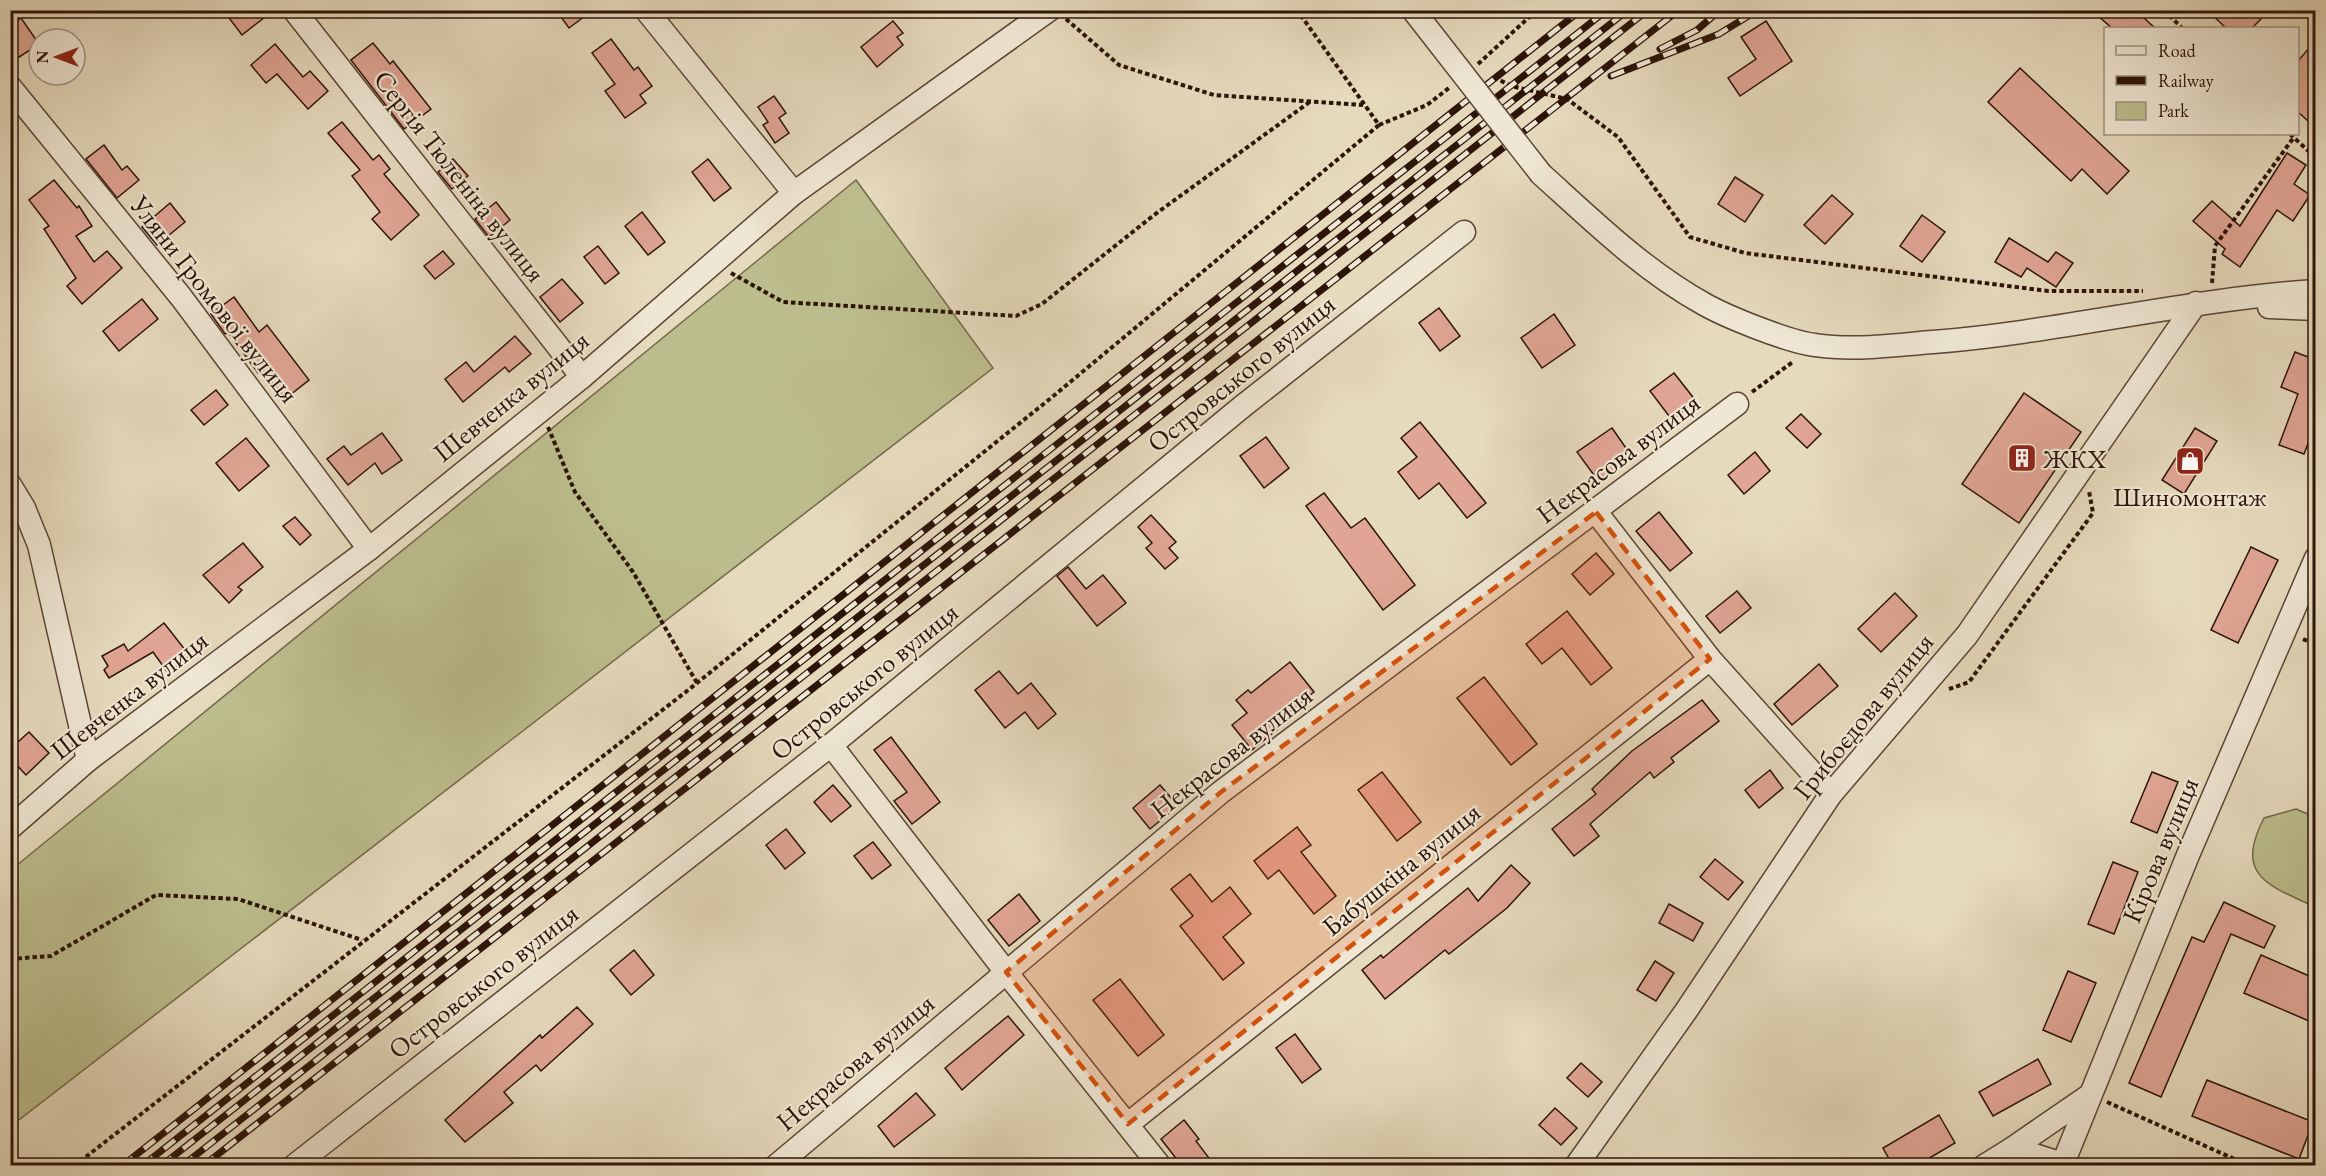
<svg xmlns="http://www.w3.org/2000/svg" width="2326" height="1176" font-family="'EB Garamond',serif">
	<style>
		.green { fill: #bcbd8c; stroke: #74684a; stroke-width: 1.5 }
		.building { fill: #e0a594; stroke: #2c1409; stroke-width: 1.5 }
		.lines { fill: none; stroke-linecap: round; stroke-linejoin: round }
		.minor-casing { stroke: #5a4636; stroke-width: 25 }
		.path { stroke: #2c1409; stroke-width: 4; stroke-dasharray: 4.5 3; stroke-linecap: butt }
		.minor { stroke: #efe7d4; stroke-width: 22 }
		.rail-casing { stroke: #2c1409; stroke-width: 7 }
		.rail { stroke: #efe7d4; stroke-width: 4.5; stroke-dasharray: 14; stroke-linecap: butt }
		.minor-bridge-casing { stroke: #5a4636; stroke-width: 25; stroke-linecap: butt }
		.minor-bridge { stroke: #efe7d4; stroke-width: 22 }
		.marked { fill: #d5520c; fill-opacity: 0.2; stroke: #d5520c; stroke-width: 4.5; stroke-dasharray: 12 8; stroke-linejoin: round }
		.labels { text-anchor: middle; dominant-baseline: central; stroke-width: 4.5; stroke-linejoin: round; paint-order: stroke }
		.street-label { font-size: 27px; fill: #2c1409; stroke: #efe7d4 }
		.poi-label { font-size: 27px; fill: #2c1409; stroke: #efe7d4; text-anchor: start }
	</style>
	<rect width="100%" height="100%" fill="#e6dabd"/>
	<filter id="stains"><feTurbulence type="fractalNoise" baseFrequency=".00333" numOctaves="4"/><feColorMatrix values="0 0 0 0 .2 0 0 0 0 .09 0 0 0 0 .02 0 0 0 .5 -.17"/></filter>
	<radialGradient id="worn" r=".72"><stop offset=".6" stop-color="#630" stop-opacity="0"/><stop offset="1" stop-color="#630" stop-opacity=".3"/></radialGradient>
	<g class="green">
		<path d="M856 180 993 368 11 1126V870Z"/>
		<path d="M2296 809 2315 817V907C2268 885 2234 876 2264 818Z"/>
	</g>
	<g class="building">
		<path d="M223 10H274L242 35Z"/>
		<path d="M556 10H593L569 28Z"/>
		<path d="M2091 10H2135L2155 28H2112Z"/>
		<path d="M2207 10H2254L2262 18 2252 28H2226Z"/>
		<path d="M21 18 39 44 10 63V25Z"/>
		<path d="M893 21 903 33 897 37 903 45 877 67 861 47Z"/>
		<path d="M1766 21 1792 61 1740 96 1728 78 1756 59 1741 37Z"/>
		<path d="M611 39 634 70 638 67 652 86 640 95 646 103 625 118 605 91 615 84 592 53Z"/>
		<path d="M2316 40V128L2298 112V61Z"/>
		<path d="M373 43 390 64 393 61 431 109 404 129 351 60Z"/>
		<path d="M275 44 303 77 310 71 328 91 308 109 277 74 266 83 251 65Z"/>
		<path d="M2020 68 2129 171 2107 194 2082 169 2071 181 1988 102Z"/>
		<path d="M774 96 786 113 779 118 789 133 775 143 763 125 768 122 758 107Z"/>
		<path d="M342 122 373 160 379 155 390 169 384 174 419 215 391 240 372 219 380 212 352 176 360 170 328 133Z"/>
		<path d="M104 145 122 170 127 166 139 180 117 198 86 159Z"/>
		<path d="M2287 153 2306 165 2294 184 2310 195 2293 221 2277 210 2240 267 2222 254 2225 249 2193 221 2212 201 2240 226Z"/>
		<path d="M453 159 468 176 452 189 438 172Z"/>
		<path d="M708 159 731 188 714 201 692 172Z"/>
		<path d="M1735 177 1763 195 1745 222 1718 204Z"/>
		<path d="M54 180 77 208 79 206 92 226 76 236 94 262 107 251 122 268 82 304 67 286 76 278 44 229 49 226 29 200Z"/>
		<path d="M1832 195 1853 214 1825 244 1804 225Z"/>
		<path d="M496 202 510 220 489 237 475 219Z"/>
		<path d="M170 203 185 222 157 245 142 227Z"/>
		<path d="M642 212 665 242 648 255 625 226Z"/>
		<path d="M1922 215 1945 232 1922 262 1900 246Z"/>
		<path d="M2009 238 2048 262 2056 252 2073 263 2056 287 2027 268 2021 277 1995 262Z"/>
		<path d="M598 246 619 273 605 284 584 257Z"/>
		<path d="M443 251 454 264 435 279 424 266Z"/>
		<path d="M562 279 583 303 560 322 540 297Z"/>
		<path d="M234 297 259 332 267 325 309 380 285 399 263 370 258 373 228 332 225 334 211 314Z"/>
		<path d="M142 299 158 319 119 351 103 331Z"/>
		<path d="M1439 308 1460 336 1440 351 1419 323Z"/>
		<path d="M1554 314 1575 345 1542 368 1521 338Z"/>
		<path d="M515 336 531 354 509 372 505 367 463 402 445 379 466 362 474 372Z"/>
		<path d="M2295 352 2316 360V423L2304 454 2279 445 2298 394 2281 387Z"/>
		<path d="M1674 373 1696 401 1672 420 1650 391Z"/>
		<path d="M216 390 228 405 204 425 191 410Z"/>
		<path d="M2024 393 2081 432 2019 523 1962 484Z"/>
		<path d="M1801 414 1821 434 1807 448 1786 428Z"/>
		<path d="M1420 422 1486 503 1467 518 1439 483 1419 499 1398 472 1417 457 1401 438Z"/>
		<path d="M1612 428 1633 458 1599 482 1577 452Z"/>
		<path d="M2195 428 2217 441 2184 494 2162 480Z"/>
		<path d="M382 433 402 460 382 474 375 463 348 485 327 459 344 446 351 455Z"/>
		<path d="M1266 437 1289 468 1264 488 1240 456Z"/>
		<path d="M246 438 269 466 239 491 216 463Z"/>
		<path d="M1755 452 1770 471 1744 494 1728 475Z"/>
		<path d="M1324 493 1351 528 1365 518 1415 585 1383 610 1306 506Z"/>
		<path d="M1659 512 1692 553 1670 571 1636 531Z"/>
		<path d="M1151 515 1176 542 1169 548 1178 558 1165 569 1146 548 1152 543 1138 527Z"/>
		<path d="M295 517 311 535 300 545 283 526Z"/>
		<path d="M243 543 263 567 238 587 242 590 229 603 203 575Z"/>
		<path d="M2251 547 2278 560 2238 643 2211 630Z"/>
		<path d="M1596 553 1614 574 1590 595 1572 574Z"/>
		<path d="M1068 567 1086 589 1103 575 1126 603 1097 626 1057 576Z"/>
		<path d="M1737 591 1751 608 1720 633 1706 616Z"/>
		<path d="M1895 593 1917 616 1881 652 1858 629Z"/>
		<path d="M1567 611 1612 668 1591 685 1562 648 1542 664 1526 644Z"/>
		<path d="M164 623 190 656 168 673 153 652 109 678 104 670 108 666 102 656 124 644 128 651Z"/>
		<path d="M1290 662 1314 692 1275 724 1279 728 1252 750 1232 725 1247 713 1236 700 1248 690 1251 693Z"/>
		<path d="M1819 664 1838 686 1792 725 1774 704Z"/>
		<path d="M999 671 1018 694 1031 683 1056 714 1038 729 1025 712 1005 728 975 690Z"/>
		<path d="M1484 677 1537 744 1511 765 1457 698Z"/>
		<path d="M1702 700 1719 721 1671 758 1674 762 1654 778 1650 772 1590 824 1599 836 1574 856 1552 829 1596 794 1592 789 1632 751Z"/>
		<path d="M29 732 49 753 26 775 10 758V749Z"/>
		<path d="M891 737 940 802 912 824 894 801 907 792 874 750Z"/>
		<path d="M1770 770 1783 788 1759 808 1745 790Z"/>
		<path d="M1382 772 1421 822 1397 841 1358 790Z"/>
		<path d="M2152 772 2178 782 2157 833 2131 822Z"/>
		<path d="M833 785 851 806 831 822 814 802Z"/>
		<path d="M1160 785 1178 806 1150 829 1133 808Z"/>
		<path d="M1297 827 1311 845 1301 852 1336 896 1314 914 1279 870 1268 879 1254 861Z"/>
		<path d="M786 829 805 853 785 869 766 845Z"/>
		<path d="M873 842 891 865 872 879 854 856Z"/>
		<path d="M1715 859 1743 882 1728 900 1700 877Z"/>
		<path d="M2113 862 2138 872 2114 934 2088 924Z"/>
		<path d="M1511 865 1530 883 1507 908 1449 954 1445 950 1385 999 1362 970 1381 955 1383 958 1468 888 1478 901Z"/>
		<path d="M1190 874 1212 902 1230 887 1251 914 1223 937 1244 963 1223 980 1180 926 1193 916 1171 889Z"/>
		<path d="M1019 894 1040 921 1009 946 988 920Z"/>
		<path d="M2224 902 2275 926 2264 948 2231 934 2161 1097 2129 1083 2192 937 2204 942Z"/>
		<path d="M1669 904 1703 923 1693 941 1659 923Z"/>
		<path d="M634 950 654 975 631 995 610 970Z"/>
		<path d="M2261 955 2316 979V1024L2244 993Z"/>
		<path d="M1655 961 1674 973 1656 1001 1637 990Z"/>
		<path d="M2068 971 2096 983 2071 1042 2043 1030Z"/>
		<path d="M1120 979 1164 1035 1138 1056 1093 1000Z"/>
		<path d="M577 1007 593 1024 541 1071 536 1065 504 1092 513 1103 465 1142 445 1120 540 1035 542 1038Z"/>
		<path d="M1008 1016 1024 1035 962 1090 945 1068Z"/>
		<path d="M1295 1034 1321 1069 1302 1083 1276 1048Z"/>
		<path d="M2038 1059 2051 1084 1993 1116 1979 1092Z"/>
		<path d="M1581 1063 1602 1082 1588 1097 1567 1078Z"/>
		<path d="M2207 1080 2313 1122 2299 1159 2192 1116Z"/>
		<path d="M916 1093 935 1115 894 1147 878 1126Z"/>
		<path d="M1555 1108 1577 1128 1561 1145 1539 1125Z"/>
		<path d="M1939 1115 1955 1143 1916 1166H1893L1883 1148Z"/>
		<path d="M1184 1120 1199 1139 1196 1141 1215 1166H1182L1161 1139Z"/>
	</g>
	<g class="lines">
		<g class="minor-casing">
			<g id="minor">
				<path d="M294 10 582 377"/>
				<path d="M646 10 794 193"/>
				<path d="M10 87 181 297 369 549"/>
				<path d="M1541 174C1593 221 1643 270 1704 304 1727 317 1789 342 1815 345 1854 351 1893 345 1933 342 2061 332 2187 299 2316 291"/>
				<path d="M2269 307 2316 309"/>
				<path d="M10 485 24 508 39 545 88 760"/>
				<path d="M1596 512 1710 659 1831 794"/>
				<path d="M831 745 1006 972 1160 1166"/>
				<path d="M10 828 88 760 369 549 582 377 794 193 1049 10"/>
				<path d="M1128 1124 1710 659"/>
				<path d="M2013 1148 2090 1095"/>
				<path d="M294 1166 831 745 1243 406 1464 232"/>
				<path d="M776 1166 1221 792 1737 404"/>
				<path d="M1576 1166 1686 1011 1831 794 1967 635 2196 303"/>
				<path d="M1984 1166 2013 1148 2062 1164"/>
				<path d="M2062 1166 2188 855 2316 558"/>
			</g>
		</g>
		<g class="path">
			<path d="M2164 10 2182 28"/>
			<path d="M1066 19 1119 65 1214 95 1363 105"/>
			<path d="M1478 64 1537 10"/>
			<path d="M1494 77 1511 86 1567 99 1618 137 1690 237 1745 253 2048 291H2143"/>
			<path d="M1379 125 1427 105 1449 88"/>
			<path d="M2290 134 2316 158"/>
			<path d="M731 273 783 302 1016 316 1042 304 1154 215 1311 101"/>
			<path d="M2212 283 2215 246 2294 137"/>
			<path d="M1752 392 1794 361"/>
			<path d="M548 427 575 492 633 572 697 683"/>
			<path d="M2303 639 2316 645"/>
			<path d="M1949 689 1969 682 2093 513 2089 491"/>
			<path d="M10 959 51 956 156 895 238 899 362 940"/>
			<path d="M2107 1102 2250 1166"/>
			<path d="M74 1166 687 691 1051 398 1379 125 1297 10"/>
		</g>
		<use href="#minor" class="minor"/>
		<g class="rail-casing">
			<g id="rail">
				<path d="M1660 49 1697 30 1720 10"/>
				<path d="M1611 76 1719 34 1758 10"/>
				<path d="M122 1166 1581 10"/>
				<path d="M142 1166 1607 10"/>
				<path d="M161 1166 1628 10"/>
				<path d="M182 1166 1648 10"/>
				<path d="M203 1166 1679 10"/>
			</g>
		</g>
		<use href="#rail" class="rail"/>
		<g class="minor-bridge-casing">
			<path id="minor-bridge" d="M1413 10 1541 174"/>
		</g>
		<use href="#minor-bridge" class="minor-bridge"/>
	</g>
	<path class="marked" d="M1596 512 1710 659 1128 1124 1006 972 1221 792Z"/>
	<defs>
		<g id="building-square" transform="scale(1.5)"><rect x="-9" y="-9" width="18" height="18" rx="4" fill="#8f2418" stroke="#efe7d4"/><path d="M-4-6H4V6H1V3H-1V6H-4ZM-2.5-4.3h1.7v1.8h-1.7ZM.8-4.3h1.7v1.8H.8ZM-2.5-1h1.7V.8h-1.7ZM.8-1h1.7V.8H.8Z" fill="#fff"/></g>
		<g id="shop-square" transform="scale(1.5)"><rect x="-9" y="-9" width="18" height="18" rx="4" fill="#8f2418" stroke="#efe7d4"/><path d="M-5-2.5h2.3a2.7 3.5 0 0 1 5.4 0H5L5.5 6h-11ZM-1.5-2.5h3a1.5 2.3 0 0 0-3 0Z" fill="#fff"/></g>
	</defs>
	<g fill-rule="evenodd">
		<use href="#building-square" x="2022" y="458"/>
		<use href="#shop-square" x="2190" y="461"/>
	</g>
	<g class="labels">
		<g class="street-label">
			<text transform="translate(460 176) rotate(52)">Сергія Тюленіна вулиця</text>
			<text transform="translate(215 299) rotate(52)">Уляни Громової вулиця</text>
			<text transform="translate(1241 373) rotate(-39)">Островського вулиця</text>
			<text transform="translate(511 396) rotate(-39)">Шевченка вулиця</text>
			<text transform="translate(1618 458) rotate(-37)">Некрасова вулиця</text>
			<text transform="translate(864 681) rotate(-39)">Островського вулиця</text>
			<text transform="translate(129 695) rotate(-38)">Шевченка вулиця</text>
			<text transform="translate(1863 716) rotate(-51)">Грибоєдова вулиця</text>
			<text transform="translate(1231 752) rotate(-38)">Некрасова вулиця</text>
			<text transform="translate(2160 850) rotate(-67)">Кірова вулиця</text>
			<text transform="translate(1401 869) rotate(-39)">Бабушкіна вулиця</text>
			<text transform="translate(483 981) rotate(-38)">Островського вулиця</text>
			<text transform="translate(855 1062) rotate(-40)">Некрасова вулиця</text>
		</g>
		<g class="poi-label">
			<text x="2043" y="458">ЖКХ</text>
			<text x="2190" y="496" text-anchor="middle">Шиномонтаж</text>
		</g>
	</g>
	<rect width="2326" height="1176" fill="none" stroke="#e6dabd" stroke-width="36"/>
	<rect x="12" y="12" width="2302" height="1152" fill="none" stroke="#2c1409" stroke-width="3"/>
	<rect x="18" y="18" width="2290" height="1140" fill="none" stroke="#2c1409" stroke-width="1.5"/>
	<rect x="2104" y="27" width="195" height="108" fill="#efe7d4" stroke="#a19383" stroke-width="1.5"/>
	<rect x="2116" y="46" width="30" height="9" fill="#efe7d4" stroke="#a19383" stroke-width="1.5"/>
	<text x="2158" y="57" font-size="18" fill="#2c1409">Road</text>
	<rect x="2116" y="76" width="30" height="9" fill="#2c1409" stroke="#a19383" stroke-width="1.5"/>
	<text x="2158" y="87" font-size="18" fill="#2c1409">Railway</text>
	<rect x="2116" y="102" width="30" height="18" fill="#bcbd8c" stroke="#a19383" stroke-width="1.5"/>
	<text x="2158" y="117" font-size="18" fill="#2c1409">Park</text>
	<g transform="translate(57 57) rotate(270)"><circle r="28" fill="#efe7d4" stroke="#a19383" stroke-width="1.5"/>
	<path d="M0-4.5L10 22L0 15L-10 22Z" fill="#8f2418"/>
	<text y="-9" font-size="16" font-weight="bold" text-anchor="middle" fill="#2c1409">N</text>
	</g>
	<rect width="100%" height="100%" filter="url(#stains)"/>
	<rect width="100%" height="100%" fill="url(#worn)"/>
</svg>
